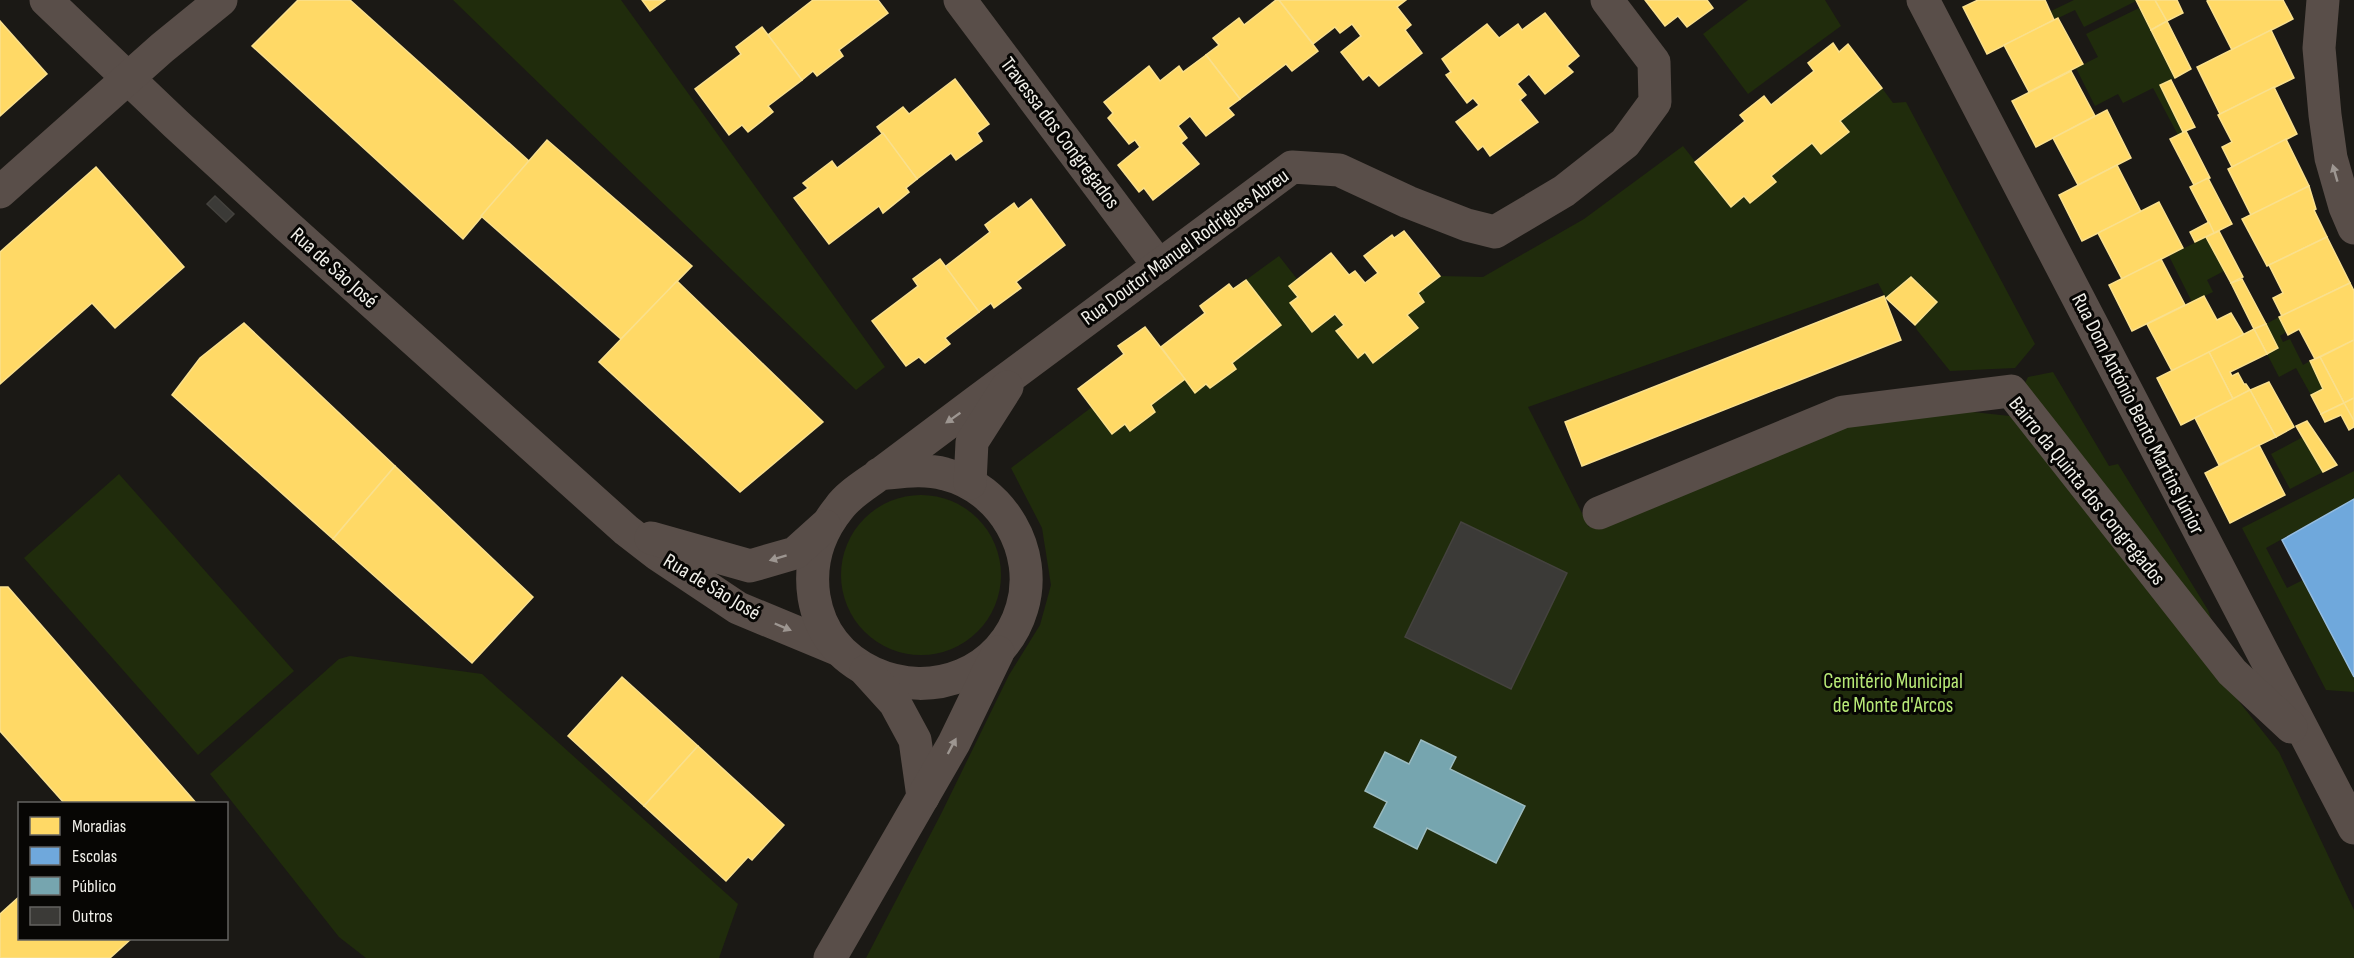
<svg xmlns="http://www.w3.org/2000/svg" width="2354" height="958" font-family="'Sofia Sans Condensed',sans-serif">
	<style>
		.green { fill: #202c0c }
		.homes { fill: #ffd966; stroke: #fae08d; stroke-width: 1.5 }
		.schools { fill: #6fa8dc; stroke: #96bde0; stroke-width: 1.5 }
		.public { fill: #76a5af; stroke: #9bbbc0; stroke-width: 1.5 }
		.building { fill: #3b3a37; stroke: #44423e; stroke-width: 1.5 }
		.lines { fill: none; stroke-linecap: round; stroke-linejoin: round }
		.minor { stroke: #594e49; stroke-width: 33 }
		.oneway { fill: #9d9691 }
		.labels { text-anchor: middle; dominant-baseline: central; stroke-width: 6; stroke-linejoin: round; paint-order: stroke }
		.street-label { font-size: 21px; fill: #f0efe9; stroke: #070604 }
		.park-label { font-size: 21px; fill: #b8e977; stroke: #070604 }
	</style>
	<rect width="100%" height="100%" fill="#1b1915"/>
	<g class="green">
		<path d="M453 0H621L885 367 856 390Z"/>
		<path d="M1748 0H1825L1841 26 1748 94 1703 34Z"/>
		<path d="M2074 0H2136V1L2084 27 2075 10 2054 20 2051 11Z"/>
		<path d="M2139 8 2175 78 2160 85 2183 132 2178 135 2153 88 2123 103 2118 94 2095 106 2076 68 2098 57 2086 34Z"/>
		<path d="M1882 88 1893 103 1906 102 2035 344 2015 368 1950 371 1917 330 1915 325 1937 302 1911 277 1886 298 1878 283 1528 407 1589 527 1755 463 1846 423 1936 408 2019 417 2059 474 2279 752 2354 910V958H866L941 814 1009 675 1040 625 1051 585 1042 528 1011 468 1092 407 1125 424 1130 431 1155 412 1151 405 1185 379 1195 392 1206 384 1210 388 1236 369 1232 363 1281 325 1246 280 1279 256 1297 279 1289 286 1298 297 1291 303 1335 314 1344 325 1337 331 1358 358 1365 352 1373 363 1418 328 1407 315 1424 302 1418 293 1440 276 1483 277 1584 219 1683 146 1730 206 1744 196 1750 203 1776 182 1771 176 1812 143 1821 154 1848 132 1840 121Z"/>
		<path d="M2206 237 2224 271 2207 280 2213 292 2192 302 2169 256Z"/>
		<path d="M2279 317 2286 332 2280 336 2283 342 2290 339 2303 365 2310 361 2323 389 2311 395 2296 368 2279 377 2267 354 2278 347 2266 324Z"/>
		<path d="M2053 372 2109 466 2118 464 2208 610 2224 656 2023 387 2028 377Z"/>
		<path d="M2303 437 2323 472 2290 489 2271 454Z"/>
		<path d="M2354 471V499L2266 548 2287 588 2303 580 2354 677V692L2326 690 2242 528Z"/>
		<path d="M119 474 294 671 198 755 24 558Z"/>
		<circle cx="921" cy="575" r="80"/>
		<path d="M350 656 482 674 738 904 719 958H366L339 937 210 774 339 659Z"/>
	</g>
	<g class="homes">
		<path d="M298 0H350L529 161 463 239 252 46Z"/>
		<path d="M642 0H665L650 11Z"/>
		<path d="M813 0H878L888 13 839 50 843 56 817 76 813 71 802 80 768 35Z"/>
		<path d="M1276 0H1279L1318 51 1292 71 1286 64 1240 99 1206 55 1219 45 1213 38 1239 18 1244 25Z"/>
		<path d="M1279 0H1406L1397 7 1411 25 1405 30 1422 53 1379 86 1369 75 1363 80 1341 52 1361 36 1352 24 1340 33 1335 27 1313 44Z"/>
		<path d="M1645 0H1707L1713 8 1687 27 1678 16 1665 26Z"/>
		<path d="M1978 0H2045L2054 20 1987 54 1963 7Z"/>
		<path d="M2136 0H2155L2167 21 2151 30Z"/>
		<path d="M2155 0H2177L2183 13 2167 21Z"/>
		<path d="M2209 0H2283L2293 19 2232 50 2207 1Z"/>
		<path d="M1545 13 1579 56 1567 66 1573 72 1545 94 1529 74 1517 84 1526 95 1520 100 1538 122 1490 156 1483 146 1478 150 1456 122 1479 105 1473 98 1467 103 1446 75 1451 72 1442 59 1487 24 1499 38 1518 24 1522 30Z"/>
		<path d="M2058 18 2083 64 2029 92 2004 45Z"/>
		<path d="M0 21 47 74 0 116Z"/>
		<path d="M2167 21 2191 69 2175 78 2151 30Z"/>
		<path d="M762 27 802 80 768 106 773 112 748 132 742 125 729 135 695 89 741 54 736 47Z"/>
		<path d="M2271 30 2294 78 2220 114 2197 67Z"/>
		<path d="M1833 43 1839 52 1848 44 1882 88 1840 121 1849 132 1821 154 1812 143 1771 176 1776 182 1750 203 1744 196 1731 207 1695 162 1745 121 1740 115 1764 96 1771 105 1814 71 1808 63Z"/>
		<path d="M1206 55 1240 99 1228 108 1234 115 1206 136 1190 116 1178 126 1187 138 1181 143 1199 164 1153 200 1144 188 1139 192 1118 165 1140 147 1135 140 1129 144 1108 118 1113 113 1104 102 1149 66 1160 81 1179 66 1183 72Z"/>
		<path d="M2071 71 2095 116 2036 147 2012 101Z"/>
		<path d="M955 79 989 124 977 133 982 141 956 160 951 153 917 179 877 127 903 107 909 114Z"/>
		<path d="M2171 80 2195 127 2183 132 2160 85Z"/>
		<path d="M2274 87 2297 134 2232 167 2222 147 2232 142 2218 115Z"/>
		<path d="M2107 110 2131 158 2078 185 2053 138Z"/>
		<path d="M2186 131 2210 178 2194 185 2170 139Z"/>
		<path d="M883 133 917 179 906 188 909 192 883 213 879 206 829 244 794 198 808 188 803 183 832 161 837 168Z"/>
		<path d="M2286 139 2309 186 2251 215 2228 169Z"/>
		<path d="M547 140 692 266 621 339 481 216Z"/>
		<path d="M2117 165 2141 212 2082 241 2059 195Z"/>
		<path d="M96 167 184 267 115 328 92 303 0 384V252Z"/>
		<path d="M2208 178 2232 224 2214 233 2190 187Z"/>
		<path d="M2309 186 2316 209 2314 210 2327 237 2267 266 2242 219Z"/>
		<path d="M1031 199 1065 245 1016 282 1021 288 994 308 991 303 979 312 945 267 990 232 985 225 1014 203 1018 209Z"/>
		<path d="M2159 202 2183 248 2122 279 2098 233Z"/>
		<path d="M2209 222 2214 233 2195 242 2190 232Z"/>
		<path d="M1404 231 1440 276 1418 293 1424 302 1407 315 1418 328 1373 363 1365 352 1358 358 1336 331 1344 325 1335 314 1312 332 1290 303 1298 297 1289 286 1331 253 1349 275 1355 271 1365 283 1378 273 1364 256 1392 235 1394 238Z"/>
		<path d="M2219 231 2243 277 2231 283 2206 237Z"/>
		<path d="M2327 237 2350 283 2282 316 2273 298 2283 293 2269 265Z"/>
		<path d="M940 259 979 312 945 338 950 344 925 363 919 357 906 366 872 321 918 286 913 279Z"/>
		<path d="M2161 259 2185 305 2132 331 2109 285Z"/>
		<path d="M1911 277 1937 302 1915 325 1886 298Z"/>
		<path d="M2242 279 2266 324 2254 329 2231 283Z"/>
		<path d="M1246 280 1281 325 1232 363 1236 369 1210 388 1206 384 1195 393 1161 347 1205 313 1200 306 1229 284 1233 289Z"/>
		<path d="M677 281 823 422 740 492 599 362Z"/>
		<path d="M2350 283 2354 291V340L2315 359 2299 329 2288 335 2279 317Z"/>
		<path d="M1884 296 1901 340 1582 466 1565 422Z"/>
		<path d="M2204 296 2217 320 2231 313 2244 335 2172 371 2147 324Z"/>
		<path d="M244 323 395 466 333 539 172 395 200 358Z"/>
		<path d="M2266 324 2278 348 2267 354 2254 329Z"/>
		<path d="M1145 327 1185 379 1151 405 1155 412 1130 431 1125 424 1112 434 1078 389 1124 354 1118 346Z"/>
		<path d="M2254 329 2267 354 2230 372 2232 376 2238 373 2244 384H2246L2250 390 2233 399 2209 352Z"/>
		<path d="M2354 340V398L2344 403 2320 357Z"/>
		<path d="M2209 352 2233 399 2181 425 2157 378Z"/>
		<path d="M2320 357 2344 403 2321 414 2311 395 2323 389 2310 361Z"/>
		<path d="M2269 382 2294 427 2276 437 2250 390Z"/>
		<path d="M2250 390 2276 437 2219 465 2195 418Z"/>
		<path d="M2354 398V421L2344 403Z"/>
		<path d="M2344 403 2354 421V427L2349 430 2341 415 2325 422 2321 414Z"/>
		<path d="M2307 421 2337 465 2323 472 2296 426Z"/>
		<path d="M2259 445 2285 495 2230 523 2205 473Z"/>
		<path d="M395 466 533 597 472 663 333 539Z"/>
		<path d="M0 587H8L197 804H65L0 731Z"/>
		<path d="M622 677 698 746 644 806 568 736Z"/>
		<path d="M698 746 784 825 752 860 748 857 726 881 644 806Z"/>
		<path d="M20 896V938H132L110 958H0V914Z"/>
	</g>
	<path class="schools" d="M2354 499V677L2282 540Z"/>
	<path class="public" d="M1421 740 1456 757 1450 769 1525 806 1496 863 1427 828 1417 849 1374 827 1387 802 1365 791 1385 752 1409 764Z"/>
	<g class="building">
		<path d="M215 196 234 214 226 222 207 204Z"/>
		<path d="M1461 522 1567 573 1511 689 1405 637Z"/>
	</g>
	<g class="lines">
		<g class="minor">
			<path d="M46 0 176 124 286 225 626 530 657 554 738 608 837 649"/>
			<path d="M960 0 1159 266"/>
			<path d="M1923 0 2354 828"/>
			<path d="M2323 0 2319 48 2325 115 2331 158 2345 207 2354 228"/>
			<path d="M0 192 162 48 221 0"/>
			<path d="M879 474C901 472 923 468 945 474 1002 488 1039 551 1022 608 1003 673 932 700 873 673 841 658 820 633 814 597 809 564 818 534 839 508 849 494 867 484 880 474 912 450 944 426 976 402 1081 324 1186 245 1292 167L1339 170 1408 202 1467 225 1495 232 1564 191 1625 143 1655 102 1654 62 1607 0"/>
			<path d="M970 483 972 442 1007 387"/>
			<path d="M1599 513 1843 412 2011 391 2232 672 2291 727"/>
			<path d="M651 538 750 566 795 553 825 526"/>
			<path d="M866 671 895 703 915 740 923 797"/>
			<path d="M830 958 954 743 998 652"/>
		</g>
	</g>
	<defs><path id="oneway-solid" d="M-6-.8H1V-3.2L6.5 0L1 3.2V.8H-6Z" transform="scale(1.5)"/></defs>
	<g class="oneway">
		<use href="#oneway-solid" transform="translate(2335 173) rotate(-106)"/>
		<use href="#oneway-solid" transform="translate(953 418) rotate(145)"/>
		<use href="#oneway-solid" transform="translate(778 558) rotate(163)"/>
		<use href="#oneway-solid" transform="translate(783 627) rotate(23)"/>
		<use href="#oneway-solid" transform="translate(952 746) rotate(-62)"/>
	</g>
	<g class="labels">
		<g class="street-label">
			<text transform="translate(1060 133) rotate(53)">Travessa dos Congregados</text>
			<text transform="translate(1185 247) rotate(-36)">Rua Doutor Manuel Rodrigues Abreu</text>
			<text transform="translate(334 268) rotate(42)">Rua de São José</text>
			<text transform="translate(2138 414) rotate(63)">Rua Dom António Bento Martins Júnior</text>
			<text transform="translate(2087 491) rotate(51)">Bairro da Quinta dos Congregados</text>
			<text transform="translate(712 587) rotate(31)">Rua de São José</text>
		</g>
		<g class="park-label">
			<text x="1893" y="681">Cemitério Municipal<tspan x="1893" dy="24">de Monte d'Arcos</tspan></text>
		</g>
	</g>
	<rect x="18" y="802" width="210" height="138" fill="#070604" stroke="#646360" stroke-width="1.5"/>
	<rect x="30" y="817" width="30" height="18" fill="#ffd966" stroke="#646360" stroke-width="1.5"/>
	<text x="72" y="832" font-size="18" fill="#f0efe9">Moradias</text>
	<rect x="30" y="847" width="30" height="18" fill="#6fa8dc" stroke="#646360" stroke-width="1.5"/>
	<text x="72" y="862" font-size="18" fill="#f0efe9">Escolas</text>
	<rect x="30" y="877" width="30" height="18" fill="#76a5af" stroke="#646360" stroke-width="1.5"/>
	<text x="72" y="892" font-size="18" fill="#f0efe9">Público</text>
	<rect x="30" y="907" width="30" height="18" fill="#3b3a37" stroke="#646360" stroke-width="1.5"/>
	<text x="72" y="922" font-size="18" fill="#f0efe9">Outros</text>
</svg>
